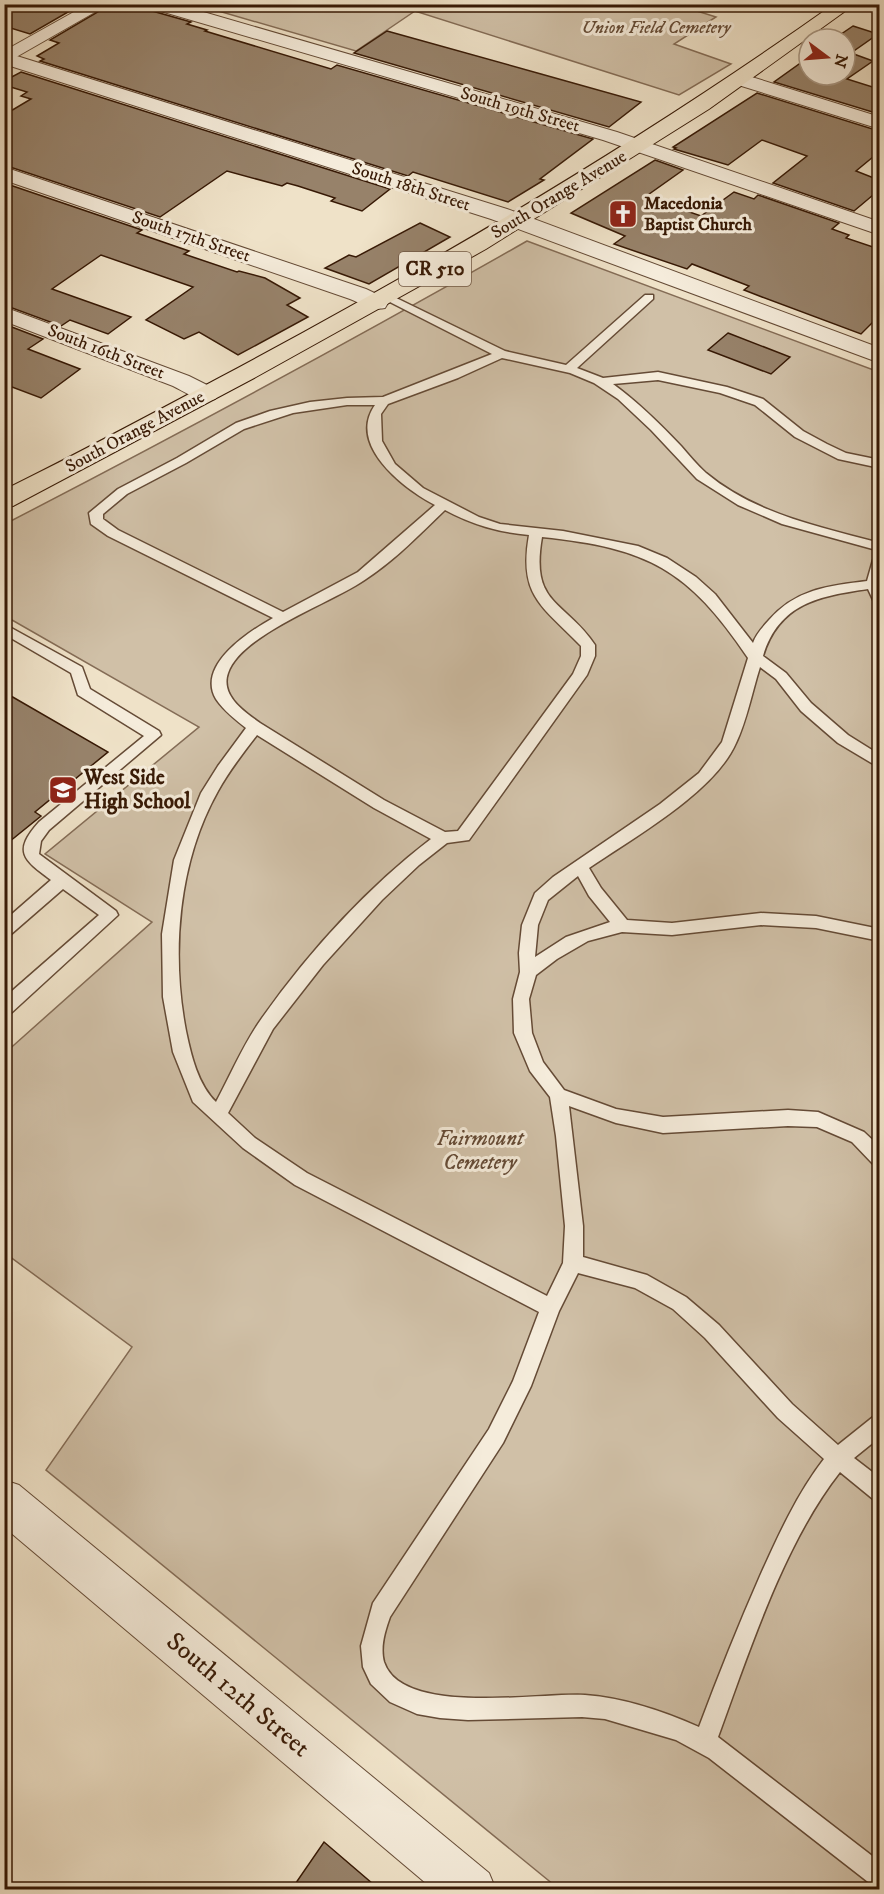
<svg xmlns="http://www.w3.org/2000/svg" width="884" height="1894" font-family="'IM FELL DW Pica',serif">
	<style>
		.green { fill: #d0c0a7; stroke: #846c56; stroke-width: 1.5 }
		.building { fill: #97826a; stroke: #371905; stroke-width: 1.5 }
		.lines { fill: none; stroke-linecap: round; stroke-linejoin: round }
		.service-casing { stroke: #654b36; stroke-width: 3 }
		.minor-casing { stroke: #654b36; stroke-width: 2 }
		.tertiary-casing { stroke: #654b36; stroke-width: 2 }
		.primary-casing { stroke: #371905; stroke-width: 2 }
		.service { fill: #f5ecdb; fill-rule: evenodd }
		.minor { fill: #f5ecdb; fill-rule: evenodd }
		.tertiary { fill: #f5ecdb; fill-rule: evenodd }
		.primary { fill: #efe2c8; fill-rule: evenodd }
		.labels { text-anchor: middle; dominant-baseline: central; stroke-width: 6; stroke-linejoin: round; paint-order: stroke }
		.far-park-label { font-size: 18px; font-style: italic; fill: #654b36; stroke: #f5ecdb }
		.far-street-label { font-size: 18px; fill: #371905; stroke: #f5ecdb }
		.far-poi-label { font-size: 18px; font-weight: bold; fill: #371905; stroke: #f5ecdb; text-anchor: start }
		.shield { fill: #f5ecdb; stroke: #705845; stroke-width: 1.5 }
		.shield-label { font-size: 20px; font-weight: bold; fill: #371905 }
		.poi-label { font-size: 21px; font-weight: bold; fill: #371905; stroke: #f5ecdb; text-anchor: start }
		.park-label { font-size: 21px; font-style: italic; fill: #654b36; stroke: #f5ecdb }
		.near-street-label { font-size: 26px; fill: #371905; stroke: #f5ecdb }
	</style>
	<rect width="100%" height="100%" fill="#efe2c8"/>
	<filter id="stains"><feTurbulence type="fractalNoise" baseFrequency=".00333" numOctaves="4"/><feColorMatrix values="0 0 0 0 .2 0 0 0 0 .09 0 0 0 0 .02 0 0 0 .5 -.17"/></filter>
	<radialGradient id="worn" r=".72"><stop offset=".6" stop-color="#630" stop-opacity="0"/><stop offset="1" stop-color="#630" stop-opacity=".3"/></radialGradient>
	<g class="green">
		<path d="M223 5H678L716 17 674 44 731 64 679 95 415 11 356 51 215 10Z"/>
		<path d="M527 241 879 372V1889H559L46 1470 132 1347 5 1253V1053L152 922 45 854 199 727 5 616V524C181 433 355 339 527 241Z"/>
	</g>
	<g class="building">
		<path d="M4 4H82L30 34 4 26Z"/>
		<path d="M111 4H146L149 10 191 22 187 24 207 30 205 31 331 69 337 65 593 139 540 179 544 180 508 202 413 172 408 176 40 61 44 59 37 56 59 43 50 40Z"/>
		<path d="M853 26 878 34 851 53 873 61 847 79 879 89V114L774 82 809 57V75H845V39H834Z"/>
		<path d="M387 31 541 74 641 102 609 127 354 53Z"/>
		<path d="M21 72 390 189 362 211 331 201 335 198 298 186 287 183 282 186 227 171 160 217 4 165V115L31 99 21 96 27 92 4 85V81Z"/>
		<path d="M757 93 879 131V152L856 171 879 180V190L854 211 773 183 807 156 762 140 728 165 674 149 676 148 673 147Z"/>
		<path d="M655 160 683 170 645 197 701 216 734 192 754 199 758 195 839 223 832 229 849 235 846 238 879 249V316L861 334 762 297 744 290 749 286 692 264 687 269 614 244 625 236 571 213Z"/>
		<path d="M4 183 142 230 137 233 189 251 184 254 237 272 239 271 265 278 300 298 287 305 308 317 238 355 199 332 184 339 146 320 193 287 101 255 52 289 131 317 108 334 70 320 61 326 4 305Z"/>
		<path d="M420 223 450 237 369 284 325 268 349 255 356 257Z"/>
		<path d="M4 324 43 339 28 349 80 369 41 398 4 384Z"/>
		<path d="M728 333 790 357 771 374 708 350Z"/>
		<path d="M4 692 108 752 35 812 41 816 4 846Z"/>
		<path d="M324 1842 380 1890H291Z"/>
	</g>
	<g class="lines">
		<g class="service-casing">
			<g id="service">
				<path d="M388 294 505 351 566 365 645 295H653V299L577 368 603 378 658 372 727 387 763 399 803 431 827 444 846 453 880 460V468L838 459 795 437 755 405 720 393 658 380 613 384C638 402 660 424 681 446 689 455 697 465 706 473 755 514 820 527 880 543V551L782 524 738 505 697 479 651 430 618 399 594 383 570 373 502 358 458 378 388 404 381 414 382 441 395 464 423 488 479 517 500 524 563 531 638 546 667 558 696 577 715 594 753 643C756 634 762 628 769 620 796 589 828 586 867 581L873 560 880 556V605L875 604 868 589C820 596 779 603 763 656L786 673 811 703 848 735 880 755V768L838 743 801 711 776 679 760 667C752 692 747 720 736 743 715 792 633 838 589 868L601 888 627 920 672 923 761 913 816 916 880 929V941L816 928 761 925 672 935 622 932 588 941 557 959 536 975 529 999 532 1033 543 1062 564 1090 616 1109 663 1117 788 1110 818 1112 864 1132 880 1147V1167L874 1165 852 1142 817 1127 788 1126 663 1133 616 1123 569 1106 583 1226V1257L647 1275 686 1297 719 1325 792 1404 838 1445 873 1417 880 1415V1437L854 1458 880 1478V1502L873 1499 840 1472C784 1543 749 1652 718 1737L880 1862V1889L872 1885 709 1758 676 1740 605 1719 582 1717 468 1720 440 1718 417 1714 390 1702 371 1684 363 1667 361 1646 373 1603 489 1429 513 1381 539 1312 295 1185 243 1148 193 1102 173 1052 163 997 162 934 174 860 201 793 218 766 246 728C236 720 223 710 216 699 196 665 250 631 273 618L108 536 91 524 89 513 118 489 177 458 236 423 270 411 310 402 347 398 383 397 492 354 384 299 382 297ZM347 405H375C347 445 403 488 435 505L358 572 283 612 118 530 103 519V514L127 494 186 463 244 429 293 413ZM445 510C473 525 498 532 529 535 518 597 543 606 581 646V656L573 674 458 831 445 832 384 800 260 723C245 712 220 696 228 673 241 634 332 603 366 579 395 560 420 534 445 510ZM542 537C648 548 688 569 748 658L722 742 699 773 660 804 553 877 535 893 522 925 519 953 520 972 513 999 514 1033 530 1071 550 1097 556 1136 565 1226 563 1263 547 1296 307 1173 255 1138 228 1113 273 1029 323 965 382 900 419 865 447 843 469 840 587 675 595 656V645C564 599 530 606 542 537ZM257 735 374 808 431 839C367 888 309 952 262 1018 244 1043 231 1074 216 1102 198 1085 191 1055 186 1031 171 953 178 862 218 791 229 771 243 753 257 735ZM578 876 589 896 610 922 566 937 535 957 538 925 548 900ZM578 1273 635 1288 673 1309 705 1338 778 1418 824 1459C797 1494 778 1536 760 1576 738 1626 718 1676 699 1727 663 1711 625 1698 585 1695 540 1692 402 1717 384 1662 380 1647 385 1631 390 1617L503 1443 531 1386 559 1311Z"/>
				<path d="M4 624 82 667 90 689 159 731 161 735 49 830 41 841 39 854 116 911 118 915 10 1014 4 1016V998L99 915 63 889 10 935 4 937V921L51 880C24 860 12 852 39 822L144 736 78 695 71 673 4 634Z"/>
			</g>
		</g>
		<g class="minor-casing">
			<g id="minor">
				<path d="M88 4H109L4 64V51Z"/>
				<path d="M148 4H176L617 132 880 222V235L603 140 150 8Z"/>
				<path d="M742 74 880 117V129L735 84 733 80 735 76Z"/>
				<path d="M4 167 366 289 385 298 388 303 385 308C372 311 362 304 350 299L4 180Z"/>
				<path d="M4 307 189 376 215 389 219 394 215 399C200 403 187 393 173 386L4 321Z"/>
			</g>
		</g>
		<g class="tertiary-casing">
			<g id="tertiary">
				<path d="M4 52 507 209 880 348V363L491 219 4 64Z"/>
				<path d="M4 1480 19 1485 489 1873 496 1890H434L4 1527Z"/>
			</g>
		</g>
		<g class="primary-casing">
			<path id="primary" d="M834 4H855L709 109 486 249 256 377 13 506 4 508V490C77 454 148 416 219 378 431 265 637 144 834 4Z"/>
		</g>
		<use href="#service" class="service"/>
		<use href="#minor" class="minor"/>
		<use href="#tertiary" class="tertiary"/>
		<use href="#primary" class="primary"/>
	</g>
	<defs>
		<g id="church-square" transform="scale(1.5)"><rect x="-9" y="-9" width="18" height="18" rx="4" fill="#8f2418" stroke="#f5ecdb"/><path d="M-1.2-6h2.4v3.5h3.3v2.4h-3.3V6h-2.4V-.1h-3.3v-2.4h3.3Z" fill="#fff"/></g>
		<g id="school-square" transform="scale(1.5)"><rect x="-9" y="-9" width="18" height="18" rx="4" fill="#8f2418" stroke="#f5ecdb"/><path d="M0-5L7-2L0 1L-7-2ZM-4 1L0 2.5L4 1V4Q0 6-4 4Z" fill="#fff"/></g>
	</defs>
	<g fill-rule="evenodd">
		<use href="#church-square" x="623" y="214"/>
		<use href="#school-square" x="63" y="790"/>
	</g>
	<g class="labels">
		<g class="far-park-label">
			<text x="656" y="28">Union Field Cemetery</text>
		</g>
		<g class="far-street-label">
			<text transform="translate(520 110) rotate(16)">South 19th Street</text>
			<text transform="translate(411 187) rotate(18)">South 18th Street</text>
			<text transform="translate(559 195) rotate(-31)">South Orange Avenue</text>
			<text transform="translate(191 237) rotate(19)">South 17th Street</text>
			<text transform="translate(106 352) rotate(21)">South 16th Street</text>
			<text transform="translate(135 432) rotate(-28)">South Orange Avenue</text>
		</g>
		<g class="far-poi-label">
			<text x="644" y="204">Macedonia<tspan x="644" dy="21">Baptist Church</tspan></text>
		</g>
		<rect class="shield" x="399" y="252" width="72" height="34" rx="4.5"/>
		<g class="shield-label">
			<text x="435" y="269">CR 510</text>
		</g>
		<g class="poi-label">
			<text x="84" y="778">West Side<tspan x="84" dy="24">High School</tspan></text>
		</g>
		<g class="park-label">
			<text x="480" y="1139">Fairmount<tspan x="480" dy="24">Cemetery</tspan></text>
		</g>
		<g class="near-street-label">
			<text transform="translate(238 1695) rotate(40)">South 12th Street</text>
		</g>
	</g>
	<rect width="884" height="1894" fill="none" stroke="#efe2c8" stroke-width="24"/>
	<rect x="6" y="6" width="872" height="1882" fill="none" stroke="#371905" stroke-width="3"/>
	<rect x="12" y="12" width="860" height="1870" fill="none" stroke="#371905" stroke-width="1.5"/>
	<g transform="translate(827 57) rotate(106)"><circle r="28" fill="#f5ecdb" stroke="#a99885" stroke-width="1.5"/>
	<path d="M0-4.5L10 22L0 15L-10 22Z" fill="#8f2418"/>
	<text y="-9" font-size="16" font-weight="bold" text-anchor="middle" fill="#371905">N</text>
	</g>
	<rect width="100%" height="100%" filter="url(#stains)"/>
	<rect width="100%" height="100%" fill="url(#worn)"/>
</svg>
